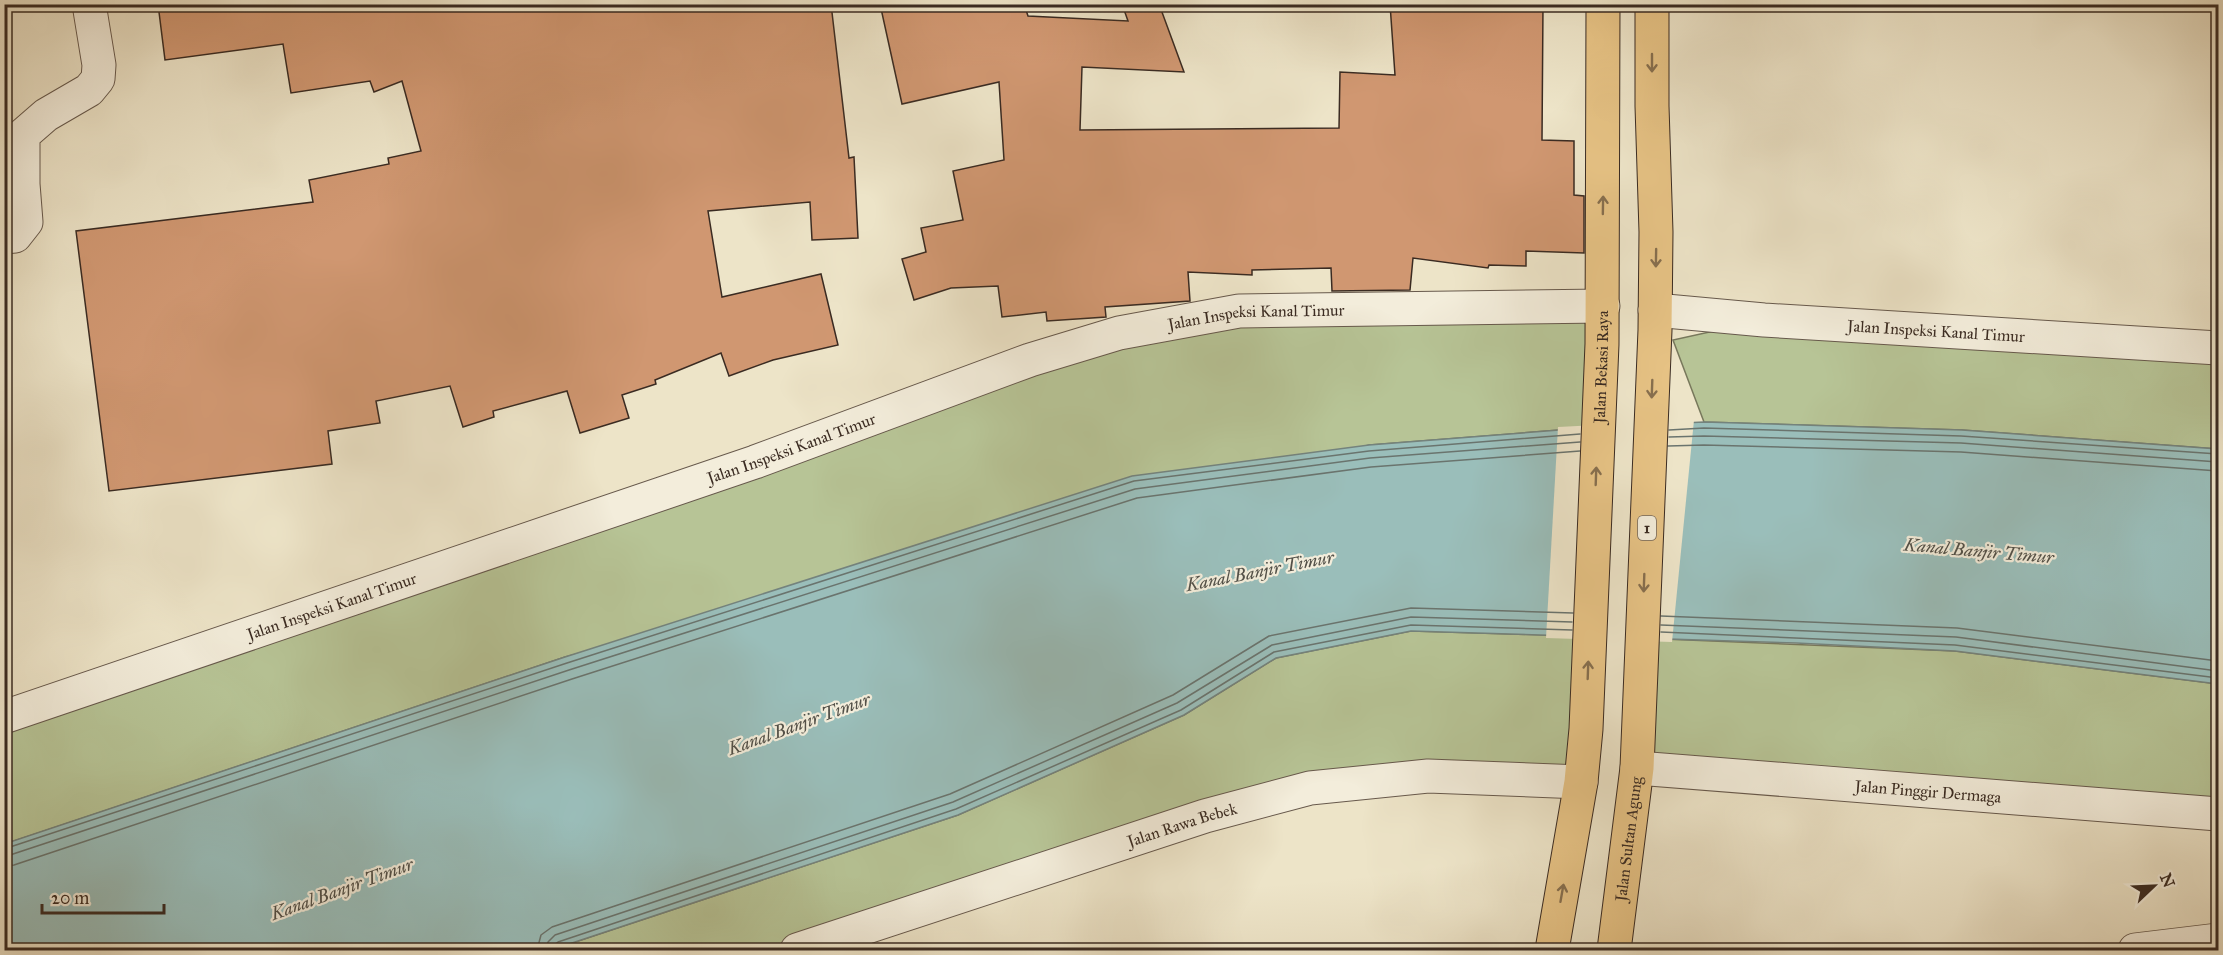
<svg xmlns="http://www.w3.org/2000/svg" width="2223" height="955" font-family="'IM FELL Great Primer',serif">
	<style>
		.green { fill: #b7c496; stroke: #78785c; stroke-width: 1.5 }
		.water { fill: #9abeba; stroke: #74837d; stroke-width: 1.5 }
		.pier { fill: #ede4c8 }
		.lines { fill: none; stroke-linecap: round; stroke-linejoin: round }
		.shore { stroke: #6a746e; stroke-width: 1.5 }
		.building { fill: #d09771; stroke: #3a2b22; stroke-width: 1.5 }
		.minor-casing { stroke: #67594c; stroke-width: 35 }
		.highway-casing { stroke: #3a2b22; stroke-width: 35 }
		.minor { stroke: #f3eddb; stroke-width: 33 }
		.highway { stroke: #e6c284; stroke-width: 33 }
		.oneway { stroke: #876f4e }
		.labels { text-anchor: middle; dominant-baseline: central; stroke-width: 4.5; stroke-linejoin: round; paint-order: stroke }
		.shield { fill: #f3eddb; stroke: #72655a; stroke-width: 1.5 }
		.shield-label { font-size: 15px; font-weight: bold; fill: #3a2b22 }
		.street-label { font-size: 16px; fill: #3a2b22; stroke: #f3eddb }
		.water-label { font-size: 18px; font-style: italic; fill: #525048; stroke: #f3eddb }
	</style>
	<rect width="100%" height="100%" fill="#ede4c8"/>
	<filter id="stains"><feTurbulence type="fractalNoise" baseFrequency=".00333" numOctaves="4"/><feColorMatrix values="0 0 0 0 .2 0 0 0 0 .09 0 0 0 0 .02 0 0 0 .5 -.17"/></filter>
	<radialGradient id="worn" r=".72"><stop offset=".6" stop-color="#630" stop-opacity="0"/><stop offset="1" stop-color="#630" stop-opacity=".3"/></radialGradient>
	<g class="green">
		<path d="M1603 306 1598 427 1369 445 565 657 5 844 4 717 1119 333Z"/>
		<path d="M1764 320 2218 348V449L1962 430 1704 422 1673 340Z"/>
		<path d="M1411 631 1546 635 1590 639 1581 782 1310 788 797 950H551L958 815 1184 715 1276 658Z"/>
		<path d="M1638 638 1955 651 2218 684V814L1637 768Z"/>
	</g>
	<path class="water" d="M1704 422 1962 430 2218 449V684L1955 651 1796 643 1411 631 1276 658 1184 715 958 815 551 950H5L4 844 565 657 1132 476 1369 445 1598 427Z"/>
	<path class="pier" d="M1694 420 1672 642 1546 638 1558 427Z"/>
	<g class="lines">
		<g class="shore">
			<path d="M1669 430 1704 428 1961 436 2218 454"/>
			<path d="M1669 437 1704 436 1961 443 2218 462"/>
			<path d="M1668 446 1704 445 1961 452 2218 471"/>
			<path d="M1661 616 1957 628 2218 661"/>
			<path d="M1661 625 1956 637 2218 671"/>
			<path d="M1661 632 1955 645 2218 678"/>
			<path d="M4 849 567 663 1134 481 1369 451 1580 434"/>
			<path d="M4 857 569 670 1135 489 1370 458 1580 442"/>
			<path d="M4 866 14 865 572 679 1137 498 1371 467 1580 451"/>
			<path d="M537 950 541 935 552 927 950 794 1173 695 1269 636 1411 608 1573 613"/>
			<path d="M546 950 548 942 555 935 953 802 1177 703 1272 645 1411 617 1572 622"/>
			<path d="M553 950 554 945 558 942 956 809 1181 710 1274 652 1411 625 1572 630"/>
		</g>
	</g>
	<g class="building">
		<path d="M158 4H831L849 158 854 157 858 238 812 240 810 202 708 211 722 297 821 274 838 345 773 360 729 376 721 353 655 380 656 384 622 395 629 418 580 433 567 391 493 411 494 417 463 427 450 386 376 401 380 423 328 431 332 464 109 491 76 231 313 202 309 180 389 164 388 158 421 151 402 81 374 92 370 81 291 93 283 44 165 60Z"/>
		<path d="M880 4H1024L1028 16 1128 21 1122 4H1159L1184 72 1082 67 1080 130 1339 128 1340 72 1395 75 1390 4 1543 5 1542 140 1574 141V195L1584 196V253L1526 251V266L1489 265 1488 268 1413 258 1410 290 1332 291 1331 268 1252 270V275L1188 272 1190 301 1105 307 1106 317 1047 321 1046 312 1002 317 998 286 951 288 914 300 902 259 926 252 921 228 963 220 953 171 1004 160 999 82 902 104Z"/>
	</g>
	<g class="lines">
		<g class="minor-casing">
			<g id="minor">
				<path d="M4 237 15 236 26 222 23 184V135L46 115 89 90 98 79 99 65 89 4"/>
				<path id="s1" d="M1655 310 1764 320 2218 348"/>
				<path id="s2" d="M4 717 755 462 1030 360 1119 333 1239 311 1603 306"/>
				<path id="s3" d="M1637 768 2218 814"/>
				<path id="s4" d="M797 950 1205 816 1310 788 1428 776 1581 782"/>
				<path d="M2135 950 2218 940"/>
			</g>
		</g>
		<g class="highway-casing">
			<g id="highway">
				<path id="s5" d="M1552 950 1581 782 1586 729 1602 344 1603 4"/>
				<path id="s6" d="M1614 950 1637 768 1655 330 1656 232 1652 106V4"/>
			</g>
		</g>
		<use href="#minor" class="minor"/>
		<use href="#highway" class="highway"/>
	</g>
	<defs><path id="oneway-shaft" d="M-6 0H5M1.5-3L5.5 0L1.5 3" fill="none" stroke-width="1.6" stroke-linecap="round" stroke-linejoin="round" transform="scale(1.5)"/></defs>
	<g class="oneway">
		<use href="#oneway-shaft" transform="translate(1652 63) rotate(90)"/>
		<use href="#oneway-shaft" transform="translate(1603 205) rotate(-89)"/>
		<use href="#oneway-shaft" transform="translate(1656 258) rotate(91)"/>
		<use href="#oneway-shaft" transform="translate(1652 389) rotate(92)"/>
		<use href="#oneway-shaft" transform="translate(1596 476) rotate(-88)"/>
		<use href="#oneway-shaft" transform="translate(1644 583) rotate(92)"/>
		<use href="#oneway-shaft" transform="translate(1588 670) rotate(-88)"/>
		<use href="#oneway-shaft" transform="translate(1562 893) rotate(-80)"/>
	</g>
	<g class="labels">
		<rect class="shield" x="1638" y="516" width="18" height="24" rx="4.5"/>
		<g class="shield-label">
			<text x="1647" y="528">1</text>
		</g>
		<g class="street-label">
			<text stroke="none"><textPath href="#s2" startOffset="1318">Jalan Inspeksi Kanal Timur</textPath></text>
			<text stroke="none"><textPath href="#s1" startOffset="282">Jalan Inspeksi Kanal Timur</textPath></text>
			<text stroke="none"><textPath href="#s5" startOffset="586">Jalan Bekasi Raya</textPath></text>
			<text stroke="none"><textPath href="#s2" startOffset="832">Jalan Inspeksi Kanal Timur</textPath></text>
			<text stroke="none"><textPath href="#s2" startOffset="346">Jalan Inspeksi Kanal Timur</textPath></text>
			<text stroke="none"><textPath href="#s3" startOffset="292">Jalan Pinggir Dermaga</textPath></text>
			<text stroke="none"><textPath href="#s4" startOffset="405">Jalan Rawa Bebek</textPath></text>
			<text stroke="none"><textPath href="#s6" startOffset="112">Jalan Sultan Agung</textPath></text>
		</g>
		<g class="water-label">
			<text transform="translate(1979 551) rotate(5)">Kanal Banjir Timur</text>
			<text transform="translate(1260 571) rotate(-11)">Kanal Banjir Timur</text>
			<text transform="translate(799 724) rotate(-20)">Kanal Banjir Timur</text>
			<text transform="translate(342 889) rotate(-20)">Kanal Banjir Timur</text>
		</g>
	</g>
	<rect width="2223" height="955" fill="none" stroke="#ede4c8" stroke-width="24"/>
	<rect x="6" y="6" width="2211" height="943" fill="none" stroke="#3a2b22" stroke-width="3"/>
	<rect x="12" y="12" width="2199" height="931" fill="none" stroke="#3a2b22" stroke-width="1.5"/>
	<g transform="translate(2154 886) rotate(67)" stroke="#f3eddb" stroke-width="4.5" paint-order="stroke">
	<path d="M0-4.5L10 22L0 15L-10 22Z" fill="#3a2b22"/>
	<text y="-9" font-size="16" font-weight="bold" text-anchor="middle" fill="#3a2b22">N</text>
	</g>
	<path d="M42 904v9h122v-9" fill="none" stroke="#3a2b22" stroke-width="3"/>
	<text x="51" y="904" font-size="18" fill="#3a2b22" stroke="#f3eddb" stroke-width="4.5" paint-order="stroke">20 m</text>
	<rect width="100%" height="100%" filter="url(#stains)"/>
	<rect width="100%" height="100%" fill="url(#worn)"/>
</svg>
